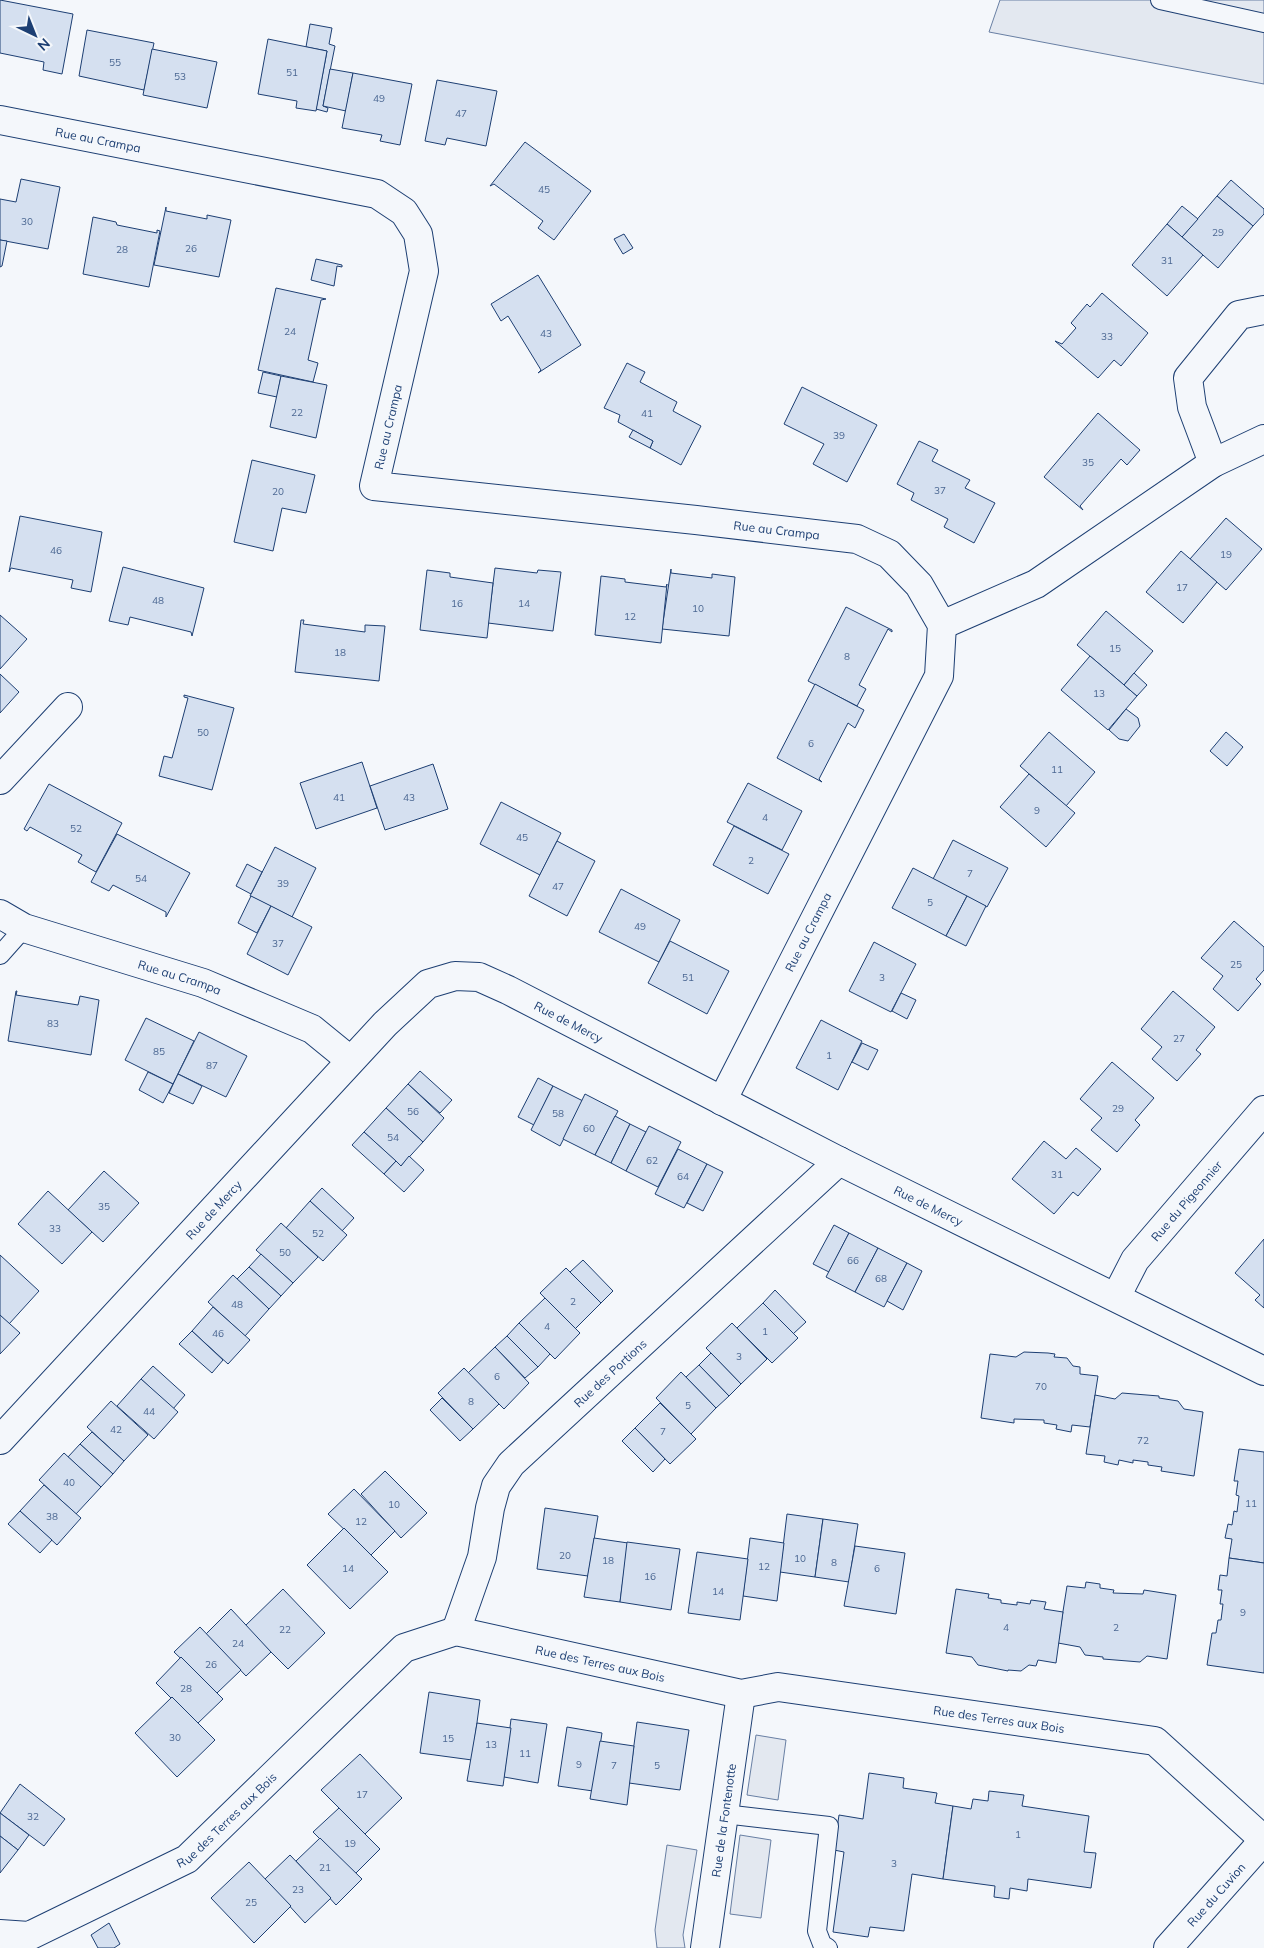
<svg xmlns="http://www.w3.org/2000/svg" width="1264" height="1948" font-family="Mulish,sans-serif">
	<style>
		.parking { fill: #e3e8f0; stroke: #687fa3 }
		.building { fill: #d5e0f0; stroke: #1d3f73 }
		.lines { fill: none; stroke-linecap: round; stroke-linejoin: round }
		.service-casing { stroke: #1d3f73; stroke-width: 20 }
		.minor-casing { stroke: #1d3f73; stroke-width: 30 }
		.tertiary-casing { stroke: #1d3f73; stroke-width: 30 }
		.service { stroke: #f4f7fb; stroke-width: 18 }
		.minor { stroke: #f4f7fb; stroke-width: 28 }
		.tertiary { stroke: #f4f7fb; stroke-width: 28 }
		.labels { text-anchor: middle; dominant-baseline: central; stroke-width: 4; stroke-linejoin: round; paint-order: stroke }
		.number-label { font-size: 10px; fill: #4b6792 }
		.street-label { font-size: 12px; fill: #1d3f73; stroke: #f4f7fb }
	</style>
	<rect width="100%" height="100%" fill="#f4f7fb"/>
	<g class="parking">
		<path d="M1000 0H1264V84L989 32Z"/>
		<path d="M756 1735 786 1740 778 1800 747 1795Z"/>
		<path d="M740 1835 771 1840 761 1918 730 1914Z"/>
		<path d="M667 1845 697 1850 683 1935 685 1948H657L655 1930Z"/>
	</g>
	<g class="building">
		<path d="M0 0 73 14 62 74 43 70 44 62 0 53Z"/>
		<path d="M310 24 332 28 329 44 335 46 323 106 328 108 327 112 316 109 327 51 306 47Z"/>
		<path d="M87 30 154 43 144 90 79 76Z"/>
		<path d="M268 39 327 51 316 111 296 108 297 101 258 94Z"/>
		<path d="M152 49 217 62 207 108 143 95Z"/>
		<path d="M330 69 353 73 346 111 323 106Z"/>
		<path d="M353 73 412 84 400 145 380 141 382 135 342 128Z"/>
		<path d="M437 80 497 91 486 146 447 138 445 145 425 141Z"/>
		<path d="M525 142 591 191 554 240 538 228 543 221 494 184 490 186Z"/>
		<path d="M21 179 60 187 48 249 0 240V199L16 202Z"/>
		<path d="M1231 180 1264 209V214L1253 226 1217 196Z"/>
		<path d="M1217 196 1253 226 1218 268 1182 237Z"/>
		<path d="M1182 206 1198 219 1182 237 1167 224Z"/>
		<path d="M166 207V211L207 219V215L231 220 219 277 154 265Z"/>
		<path d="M93 217 116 222 117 225 157 233V230L160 231 149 287 83 274Z"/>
		<path d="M1167 224 1203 255 1167 296 1132 265Z"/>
		<path d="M624 234 633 248 623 254 614 239Z"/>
		<path d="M0 240 7 241 2 266 0 267Z"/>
		<path d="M316 259 342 265V267L337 266 334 286 311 280Z"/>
		<path d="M538 275 581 345 538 373 541 370 508 316 501 321 491 304Z"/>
		<path d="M276 288 326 299 321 300 308 360 318 363 313 382 258 370Z"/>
		<path d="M1102 293 1148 333 1121 366 1114 360 1098 378 1055 341 1062 344 1076 328 1071 323 1087 304 1090 307Z"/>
		<path d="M627 363 645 372 640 382 677 402 673 411 701 426 681 465 650 448 653 441 618 422 620 415 604 408Z"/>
		<path d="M263 372 281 376 277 397 258 393Z"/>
		<path d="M281 376 327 385 316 438 270 427Z"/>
		<path d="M802 387 877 425 847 482 813 464 824 444 784 424Z"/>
		<path d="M1098 413 1140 450 1127 465 1121 459 1080 506 1083 510 1044 477Z"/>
		<path d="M633 430 653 441 650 448 629 437Z"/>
		<path d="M919 441 938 450 932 461 970 480 965 488 995 503 974 543 944 527 948 519 911 500 914 493 897 484Z"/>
		<path d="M252 460 315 475 306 513 282 508 273 551 234 542Z"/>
		<path d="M20 516 102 532 91 592 71 588 73 580 11 568 9 572Z"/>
		<path d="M1226 518 1262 549 1226 590 1190 559Z"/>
		<path d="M1181 551 1217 582 1183 623 1146 592Z"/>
		<path d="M123 567 204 588 192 636 191 632 130 617 128 625 109 621Z"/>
		<path d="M495 568 537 573 538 570 561 572 553 631 488 623Z"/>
		<path d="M671 569V573L712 578V574L735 577 729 636 662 629Z"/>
		<path d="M427 570 450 573V577L493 583 487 638 420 630Z"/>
		<path d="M601 576 625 579V582L666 587 667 584 661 643 595 635Z"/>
		<path d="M846 607 892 630V632L888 629 859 685 866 689 857 706 808 681Z"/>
		<path d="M1106 611 1153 651 1124 685 1077 645Z"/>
		<path d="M0 615 27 639 0 669Z"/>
		<path d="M301 620H304L303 624 365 632V625L385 626 379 681 295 672Z"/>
		<path d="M1090 656 1137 696 1108 730 1061 690Z"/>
		<path d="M1134 673 1147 685 1137 696 1124 685Z"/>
		<path d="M0 674 19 692 0 713Z"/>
		<path d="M815 684 864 710 855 728 848 723 819 779 822 782 777 758Z"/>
		<path d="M184 695 234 708 212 790 159 776 164 756 172 758 188 698 184 697Z"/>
		<path d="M1126 709 1138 718 1140 726 1128 741 1119 739 1109 730Z"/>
		<path d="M1049 732 1095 772 1066 806 1020 766Z"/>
		<path d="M1226 732 1243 747 1227 766 1210 751Z"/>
		<path d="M362 762 377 808 316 829 300 783Z"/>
		<path d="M433 764 448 809 385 830 370 786Z"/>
		<path d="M1029 774 1075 813 1046 847 1000 807Z"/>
		<path d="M748 783 802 811 782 850 727 822Z"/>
		<path d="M49 784 122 823 96 872 78 862 82 855 30 827 27 831 24 829Z"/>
		<path d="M501 802 561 833 540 875 480 844Z"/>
		<path d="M734 826 789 854 768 894 713 865Z"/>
		<path d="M117 834 190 873 166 917V912L113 885 109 891 91 882Z"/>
		<path d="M953 840 1008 868 987 907 933 879Z"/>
		<path d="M557 841 595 861 567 916 529 896Z"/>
		<path d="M275 847 316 868 292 917 250 896Z"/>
		<path d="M247 864 262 872 251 894 236 886Z"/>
		<path d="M913 868 967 896 946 936 892 908Z"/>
		<path d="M621 889 680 920 659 962 599 932Z"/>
		<path d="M251 896 271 906 257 933 238 923Z"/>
		<path d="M967 896 986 906 966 946 946 936Z"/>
		<path d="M271 906 312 927 288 975 247 954Z"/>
		<path d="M1234 921 1264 947V970L1256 979 1261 984 1238 1011 1213 989 1223 976 1201 958Z"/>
		<path d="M670 941 729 971 707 1014 648 983Z"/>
		<path d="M874 942 916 964 891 1012 849 991Z"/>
		<path d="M16 991H17L16 995 78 1005 80 996 99 1000 91 1055 8 1041Z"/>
		<path d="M1173 991 1215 1027 1196 1050 1201 1054 1177 1081 1152 1059 1162 1047 1141 1029Z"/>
		<path d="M901 993 916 1000 907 1019 892 1011Z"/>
		<path d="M146 1018 194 1041 173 1084 125 1060Z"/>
		<path d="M821 1020 862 1041 838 1090 796 1068Z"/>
		<path d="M199 1032 247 1056 226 1097 178 1074Z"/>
		<path d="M862 1043 878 1050 868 1070 852 1062Z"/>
		<path d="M1112 1062 1154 1098 1135 1120 1140 1125 1117 1152 1091 1130 1102 1118 1080 1099Z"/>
		<path d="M420 1071 452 1100 440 1113 408 1084Z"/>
		<path d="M148 1072 173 1084 163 1103 139 1090Z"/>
		<path d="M178 1074 202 1086 193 1104 169 1093Z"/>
		<path d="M538 1078 553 1086 534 1125 518 1117Z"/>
		<path d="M408 1084 444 1118 423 1142 386 1108Z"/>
		<path d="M553 1086 583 1101 560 1146 531 1130Z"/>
		<path d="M585 1094 618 1111 595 1155 563 1139Z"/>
		<path d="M386 1108 423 1142 401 1166 364 1132Z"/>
		<path d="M615 1116 630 1124 611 1163 595 1155Z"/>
		<path d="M630 1124 646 1132 626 1171 611 1163Z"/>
		<path d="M649 1126 681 1142 658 1187 626 1171Z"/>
		<path d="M364 1132 396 1161 384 1174 352 1145Z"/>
		<path d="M1044 1141 1066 1159 1076 1148 1101 1169 1078 1196 1073 1192 1054 1214 1012 1179Z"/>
		<path d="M678 1149 707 1164 684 1208 655 1194Z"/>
		<path d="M409 1156 424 1170 404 1192 384 1174 396 1161 401 1166Z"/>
		<path d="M707 1164 723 1172 703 1211 687 1203Z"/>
		<path d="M104 1171 139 1203 103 1242 68 1210Z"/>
		<path d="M322 1188 354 1218 342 1231 310 1201Z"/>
		<path d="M48 1191 92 1232 62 1264 18 1224Z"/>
		<path d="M310 1201 347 1235 323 1261 286 1228Z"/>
		<path d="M281 1223 318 1257 293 1283 256 1250Z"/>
		<path d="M834 1225 849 1233 829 1272 813 1264Z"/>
		<path d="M849 1233 878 1248 855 1292 826 1277Z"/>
		<path d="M1264 1239V1308L1255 1300 1260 1295 1235 1273Z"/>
		<path d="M878 1248 907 1263 884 1307 855 1292Z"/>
		<path d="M261 1254 293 1283 281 1296 249 1267Z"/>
		<path d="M0 1255 39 1291 9 1324 0 1315Z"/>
		<path d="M583 1260 613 1291 601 1303 570 1272Z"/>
		<path d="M907 1263 922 1271 903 1310 887 1301Z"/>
		<path d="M249 1267 281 1296 269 1309 237 1279Z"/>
		<path d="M566 1268 601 1303 575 1329 540 1293Z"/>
		<path d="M233 1275 269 1309 245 1336 208 1302Z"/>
		<path d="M775 1290 806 1322 793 1334 763 1303Z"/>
		<path d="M545 1298 580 1333 555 1359 519 1323Z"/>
		<path d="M763 1303 798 1338 772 1363 737 1328Z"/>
		<path d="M213 1307 250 1340 228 1364 192 1331Z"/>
		<path d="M0 1315 20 1333 0 1354Z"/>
		<path d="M519 1323 550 1354 538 1367 507 1336Z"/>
		<path d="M732 1323 767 1359 741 1384 706 1348Z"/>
		<path d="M192 1331 223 1360 212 1373 179 1344Z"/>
		<path d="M507 1336 538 1367 525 1378 495 1347Z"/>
		<path d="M495 1347 529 1383 504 1409 468 1373Z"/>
		<path d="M1024 1352 1048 1353 1055 1354 1054 1357 1067 1358 1073 1366 1080 1367V1374L1098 1376 1090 1427 1072 1425 1071 1432 1056 1429 1057 1425 1044 1423V1420L1014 1419V1423L981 1418 990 1354 1016 1357Z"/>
		<path d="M711 1353 741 1384 729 1396 699 1365Z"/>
		<path d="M699 1365 729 1396 716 1408 686 1377Z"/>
		<path d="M153 1366 185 1395 173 1409 141 1379Z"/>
		<path d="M464 1368 499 1404 473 1429 438 1393Z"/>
		<path d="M681 1372 716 1408 691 1434 656 1398Z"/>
		<path d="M141 1379 178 1412 154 1439 117 1406Z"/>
		<path d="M1122 1393 1159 1396V1398L1178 1401 1184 1409 1203 1412 1194 1476 1161 1471 1162 1467 1148 1465V1462L1133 1460V1463L1119 1460 1118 1465 1104 1462 1105 1456 1086 1454 1095 1395 1115 1399Z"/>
		<path d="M442 1398 473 1429 460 1441 430 1410Z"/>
		<path d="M111 1401 148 1435 124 1461 87 1427Z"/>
		<path d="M660 1403 696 1439 670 1464 635 1428Z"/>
		<path d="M635 1428 665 1459 653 1472 622 1441Z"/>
		<path d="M92 1432 124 1461 113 1474 80 1444Z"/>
		<path d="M80 1444 113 1474 101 1487 68 1457Z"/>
		<path d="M1239 1449 1264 1452V1563L1229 1558 1232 1539 1225 1538 1228 1524 1232 1525 1234 1511 1237 1512 1239 1496 1236 1495 1238 1481H1234Z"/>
		<path d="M64 1453 101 1487 76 1514 39 1480Z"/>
		<path d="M385 1471 427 1513 401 1538 361 1494Z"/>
		<path d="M44 1485 81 1518 57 1545 20 1511Z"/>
		<path d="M354 1489 395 1531 371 1555 328 1514Z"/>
		<path d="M545 1508 598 1516 588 1576 537 1569Z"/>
		<path d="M20 1511 52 1540 40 1553 8 1524Z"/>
		<path d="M787 1514 823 1519 815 1577 780 1572Z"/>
		<path d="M823 1519 858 1524 849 1582 815 1577Z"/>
		<path d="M344 1528 388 1572 350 1609 307 1565Z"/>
		<path d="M594 1538 628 1543 620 1602 584 1597Z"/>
		<path d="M750 1538 784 1543 777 1601 743 1596Z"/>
		<path d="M627 1542 680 1549 671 1610 620 1602Z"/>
		<path d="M855 1546 905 1553 896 1614 844 1606Z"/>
		<path d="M697 1552 748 1559 740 1620 688 1613Z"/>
		<path d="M1229 1558 1264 1563V1673L1207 1665 1212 1633H1216L1218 1620H1221L1223 1604H1220L1222 1590H1218L1220 1575 1227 1576Z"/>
		<path d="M1086 1582 1100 1584V1588L1114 1590 1113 1593 1143 1594 1144 1590 1176 1595 1167 1659 1147 1656 1140 1662 1103 1659V1657L1085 1655 1080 1647 1058 1643 1067 1586 1085 1588Z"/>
		<path d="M283 1589 325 1633 288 1669 245 1626Z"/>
		<path d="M956 1589 989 1594 988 1598 1001 1600V1603L1017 1605V1602L1030 1604 1031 1600 1046 1602 1044 1609 1063 1612 1056 1663 1038 1660 1036 1666 1029 1665 1021 1671 1008 1670V1671L978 1665 972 1657 946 1653Z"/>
		<path d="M231 1609 271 1652 246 1676 206 1634Z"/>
		<path d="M200 1627 241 1670 217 1693 174 1652Z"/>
		<path d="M181 1657 223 1699 197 1724 156 1683Z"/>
		<path d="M429 1692 480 1700 472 1760 420 1753Z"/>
		<path d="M172 1697 215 1740 177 1777 135 1733Z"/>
		<path d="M511 1719 547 1724 538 1783 504 1777Z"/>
		<path d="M637 1722 689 1730 680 1790 629 1783Z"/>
		<path d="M477 1723 511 1728 503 1786 467 1781Z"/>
		<path d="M567 1727 602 1733 593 1791 558 1786Z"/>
		<path d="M600 1741 634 1746 627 1805 590 1799Z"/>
		<path d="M360 1754 402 1798 365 1834 321 1790Z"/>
		<path d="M869 1773 904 1778 903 1788 937 1793 935 1803 953 1806 943 1879 912 1874 904 1931 870 1927 868 1937 833 1932 844 1852 834 1850 839 1815 863 1819Z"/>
		<path d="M20 1784 65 1819 44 1846 0 1813Z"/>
		<path d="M989 1791 1024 1795 1022 1806 1089 1816 1084 1852 1096 1853 1091 1888 1028 1879 1027 1891 1010 1888 1009 1899 994 1897 995 1886 943 1879 953 1806 971 1809 973 1799 988 1801Z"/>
		<path d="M339 1808 380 1849 355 1874 313 1832Z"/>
		<path d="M0 1813 29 1835 18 1850 0 1836Z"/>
		<path d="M0 1836 18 1850 0 1873Z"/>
		<path d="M320 1838 362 1879 336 1905 296 1861Z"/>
		<path d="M290 1855 331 1898 305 1923 265 1879Z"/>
		<path d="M249 1862 291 1906 254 1943 211 1898Z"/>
		<path d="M109 1923 120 1944 114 1948H98L91 1935Z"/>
	</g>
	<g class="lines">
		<g class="service-casing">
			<g id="service">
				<path d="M1160 0 1264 23"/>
				<path d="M0 955 24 928"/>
				<path d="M724 1814 829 1826 817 1931 822 1944 828 1948"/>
			</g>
		</g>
		<g class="minor-casing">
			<g id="minor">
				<path id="s1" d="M0 120 377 194 404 212 418 234 424 271 374 486 696 520 857 539 889 554 919 585 942 625 939 676 722 1101"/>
				<path d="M1213 463 1192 407 1188 378 1239 315 1264 310"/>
				<path d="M942 625 1036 584 1213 463 1264 439"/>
				<path d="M0 780 68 707"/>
				<path id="s2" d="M0 914 24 928 203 983 312 1029 350 1060"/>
				<path id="s3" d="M1116 1297 1135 1260 1264 1110"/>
				<path id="s4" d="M0 1440 385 1024 428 984 455 976 479 977 508 990 839 1161 1264 1371"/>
				<path id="s5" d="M456 1631 482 1557 490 1508 496 1486 511 1464 839 1161"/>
				<path id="s6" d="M0 1934 29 1936 187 1859 404 1648 456 1631 741 1694 778 1687 1155 1741 1264 1840"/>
				<path id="s7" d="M705 1948 741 1694"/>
			</g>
		</g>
		<g class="tertiary-casing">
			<g id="tertiary">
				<path id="s8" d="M1168 1948 1264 1840"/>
			</g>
		</g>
		<use href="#service" class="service"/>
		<use href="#minor" class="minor"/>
		<use href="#tertiary" class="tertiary"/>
	</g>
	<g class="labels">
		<g class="number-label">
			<text x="115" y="62">55</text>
			<text x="292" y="72">51</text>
			<text x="180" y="76">53</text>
			<text x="379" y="98">49</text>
			<text x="461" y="113">47</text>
			<text x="544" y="189">45</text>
			<text x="27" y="221">30</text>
			<text x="1218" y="232">29</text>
			<text x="191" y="248">26</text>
			<text x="122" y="249">28</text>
			<text x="1167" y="260">31</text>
			<text x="290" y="331">24</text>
			<text x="546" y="333">43</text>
			<text x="1107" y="336">33</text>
			<text x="297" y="412">22</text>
			<text x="647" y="413">41</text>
			<text x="839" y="435">39</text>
			<text x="1088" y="462">35</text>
			<text x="940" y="490">37</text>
			<text x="278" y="491">20</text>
			<text x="56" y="550">46</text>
			<text x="1226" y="554">19</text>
			<text x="1182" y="587">17</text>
			<text x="158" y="600">48</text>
			<text x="457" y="603">16</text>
			<text x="524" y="603">14</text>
			<text x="698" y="608">10</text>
			<text x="630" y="616">12</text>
			<text x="1115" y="648">15</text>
			<text x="340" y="652">18</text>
			<text x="847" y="656">8</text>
			<text x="1099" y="693">13</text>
			<text x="203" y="732">50</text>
			<text x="811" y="743">6</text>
			<text x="1057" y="769">11</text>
			<text x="339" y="797">41</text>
			<text x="409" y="797">43</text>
			<text x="1037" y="810">9</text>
			<text x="765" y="817">4</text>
			<text x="76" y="828">52</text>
			<text x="522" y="837">45</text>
			<text x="751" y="860">2</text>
			<text x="970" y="873">7</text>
			<text x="141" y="878">54</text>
			<text x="283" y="883">39</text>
			<text x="558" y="886">47</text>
			<text x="930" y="902">5</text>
			<text x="640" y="926">49</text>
			<text x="278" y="943">37</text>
			<text x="1236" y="964">25</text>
			<text x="688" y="977">51</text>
			<text x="882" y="977">3</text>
			<text x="53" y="1023">83</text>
			<text x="1179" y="1038">27</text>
			<text x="159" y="1051">85</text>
			<text x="829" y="1055">1</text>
			<text x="212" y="1065">87</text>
			<text x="1118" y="1108">29</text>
			<text x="413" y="1111">56</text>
			<text x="558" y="1113">58</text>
			<text x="589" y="1128">60</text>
			<text x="393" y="1137">54</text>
			<text x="652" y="1160">62</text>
			<text x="1057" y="1174">31</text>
			<text x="683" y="1176">64</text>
			<text x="104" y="1206">35</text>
			<text x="55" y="1228">33</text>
			<text x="318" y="1233">52</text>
			<text x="285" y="1252">50</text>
			<text x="853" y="1260">66</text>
			<text x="881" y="1278">68</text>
			<text x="573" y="1301">2</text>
			<text x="237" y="1304">48</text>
			<text x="547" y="1326">4</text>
			<text x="765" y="1331">1</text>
			<text x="218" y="1333">46</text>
			<text x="739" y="1356">3</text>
			<text x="497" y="1376">6</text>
			<text x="1041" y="1386">70</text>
			<text x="471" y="1401">8</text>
			<text x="688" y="1405">5</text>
			<text x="149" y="1411">44</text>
			<text x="116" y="1429">42</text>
			<text x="663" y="1431">7</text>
			<text x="1143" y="1440">72</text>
			<text x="69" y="1482">40</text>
			<text x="1251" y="1503">11</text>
			<text x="394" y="1504">10</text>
			<text x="52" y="1516">38</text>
			<text x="361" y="1521">12</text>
			<text x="565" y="1555">20</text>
			<text x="800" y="1558">10</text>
			<text x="608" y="1560">18</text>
			<text x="834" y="1562">8</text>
			<text x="764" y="1566">12</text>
			<text x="348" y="1568">14</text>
			<text x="877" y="1568">6</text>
			<text x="650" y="1576">16</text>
			<text x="718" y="1591">14</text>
			<text x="1243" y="1612">9</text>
			<text x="1006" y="1627">4</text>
			<text x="1116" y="1627">2</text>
			<text x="285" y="1629">22</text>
			<text x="238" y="1643">24</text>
			<text x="211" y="1664">26</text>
			<text x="186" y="1688">28</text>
			<text x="175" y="1737">30</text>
			<text x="448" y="1738">15</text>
			<text x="491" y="1744">13</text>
			<text x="525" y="1753">11</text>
			<text x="579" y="1764">9</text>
			<text x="614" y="1765">7</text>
			<text x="657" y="1765">5</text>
			<text x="362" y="1794">17</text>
			<text x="33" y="1816">32</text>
			<text x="1018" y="1834">1</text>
			<text x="350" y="1843">19</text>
			<text x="894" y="1863">3</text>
			<text x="325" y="1867">21</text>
			<text x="298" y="1889">23</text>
			<text x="251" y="1902">25</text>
		</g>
		<g class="street-label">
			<text stroke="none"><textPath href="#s1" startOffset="100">Rue au Crampa</textPath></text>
			<text transform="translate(388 427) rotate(-77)">Rue au Crampa</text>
			<text stroke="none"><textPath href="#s1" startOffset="1106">Rue au Crampa</textPath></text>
			<text transform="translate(808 932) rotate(-63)">Rue au Crampa</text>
			<text stroke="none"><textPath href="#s2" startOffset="191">Rue au Crampa</textPath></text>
			<text stroke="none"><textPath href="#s4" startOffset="778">Rue de Mercy</textPath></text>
			<text stroke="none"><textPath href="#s3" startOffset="120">Rue du Pigeonnier</textPath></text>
			<text stroke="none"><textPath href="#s4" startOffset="1182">Rue de Mercy</textPath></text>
			<text stroke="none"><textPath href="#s4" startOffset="314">Rue de Mercy</textPath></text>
			<text stroke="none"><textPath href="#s5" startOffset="312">Rue des Portions</textPath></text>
			<text stroke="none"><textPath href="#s6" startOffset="710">Rue des Terres aux Bois</textPath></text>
			<text stroke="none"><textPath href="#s6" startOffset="1115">Rue des Terres aux Bois</textPath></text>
			<text stroke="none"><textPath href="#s6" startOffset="260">Rue des Terres aux Bois</textPath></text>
			<text stroke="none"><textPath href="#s7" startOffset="129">Rue de la Fontenotte</textPath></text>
			<text stroke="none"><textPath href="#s8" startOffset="72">Rue du Cuvion</textPath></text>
		</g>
	</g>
	<g transform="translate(35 35) rotate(137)" stroke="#f4f7fb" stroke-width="4" paint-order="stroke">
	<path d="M0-4L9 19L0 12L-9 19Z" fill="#1d3f73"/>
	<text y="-8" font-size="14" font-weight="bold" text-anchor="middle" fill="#1d3f73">N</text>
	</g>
</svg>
